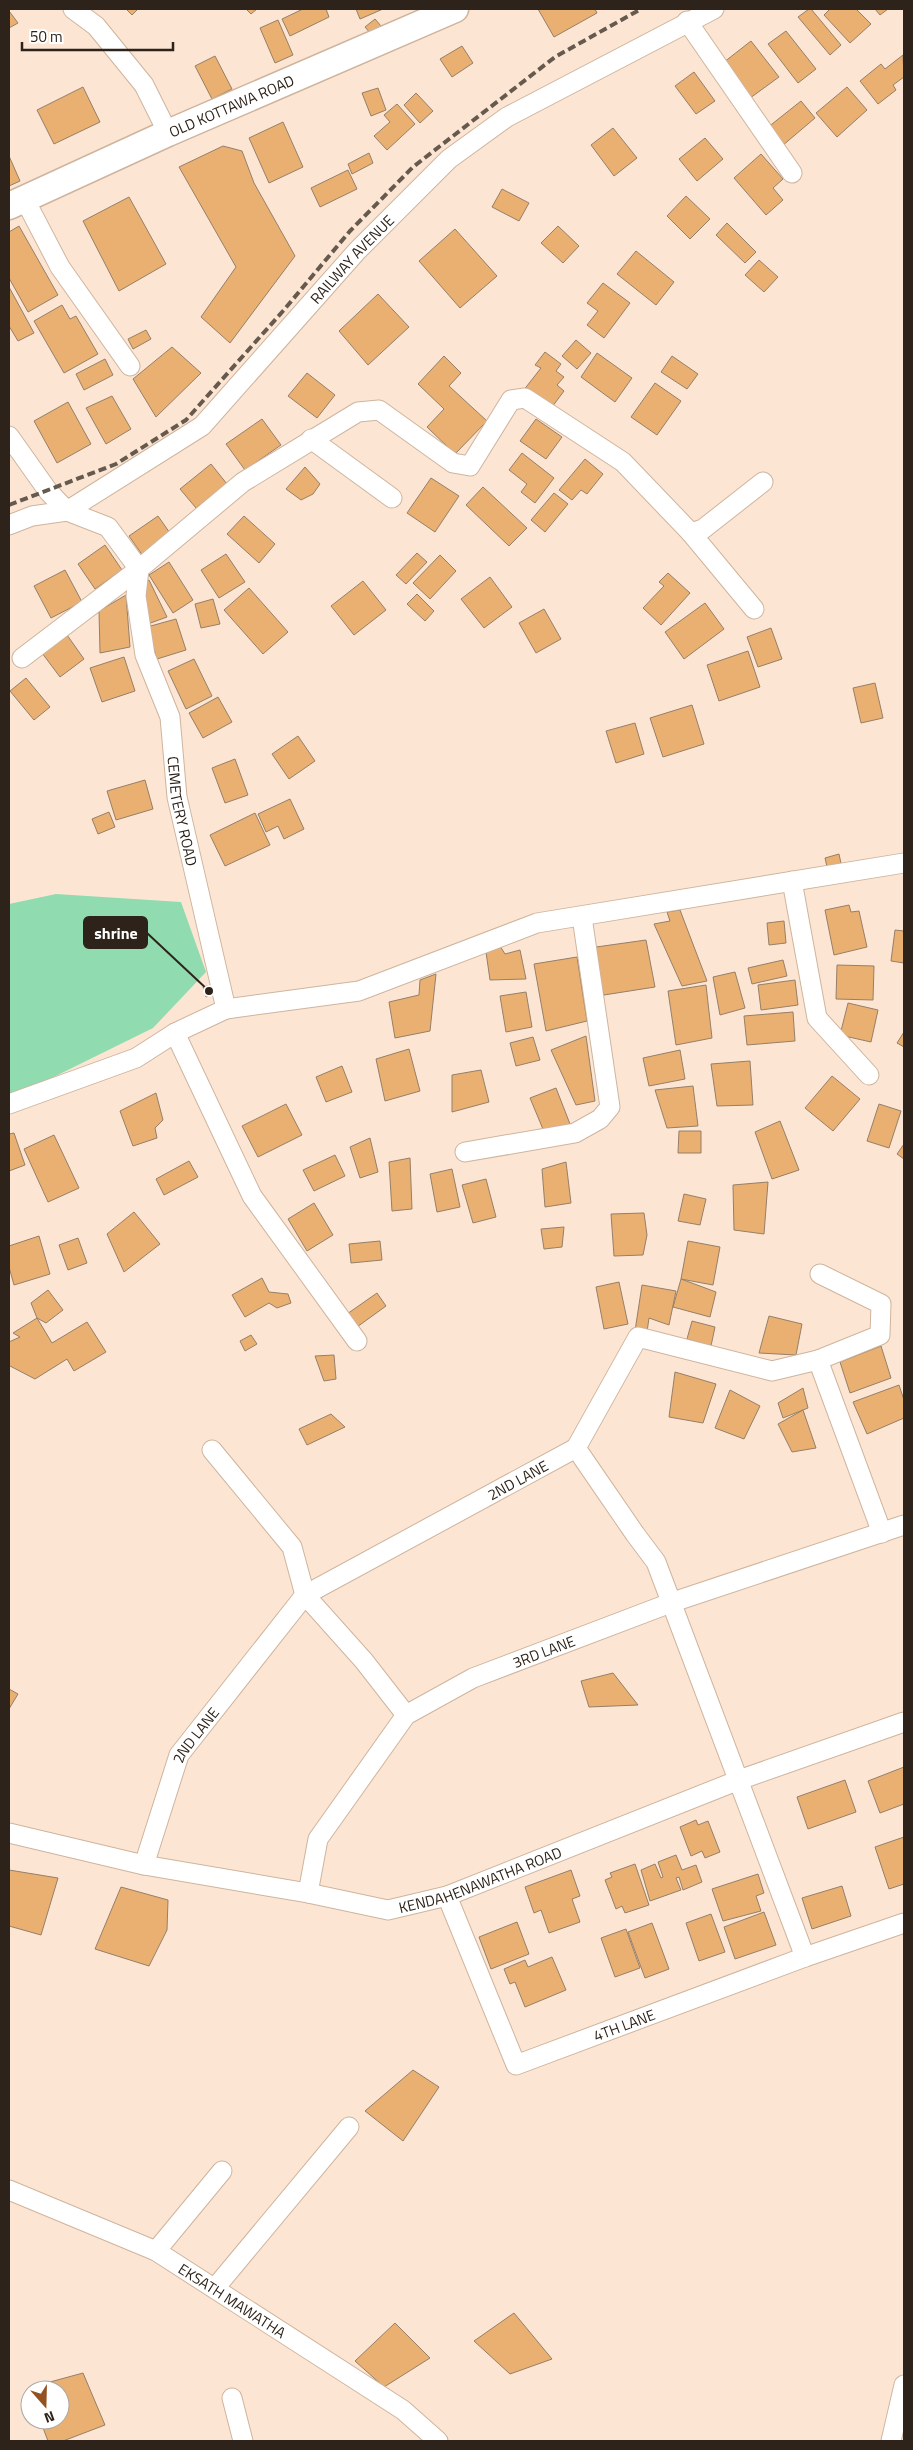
<svg xmlns="http://www.w3.org/2000/svg" width="913" height="2450" font-family="'Titillium Web',sans-serif">
	<style>
		.green { fill: #90dbb0 }
		.building { fill: #e9b071; stroke: #967f68 }
		.lines { fill: none; stroke-linecap: round; stroke-linejoin: round }
		.street-casing { stroke: #cfb49d; stroke-width: 21 }
		.secondary-casing { stroke: #cfb49d; stroke-width: 29 }
		.street { stroke: #fff; stroke-width: 19 }
		.secondary { stroke: #fff; stroke-width: 26 }
		.rail { stroke: #66594d; stroke-width: 4; stroke-dasharray: 8 4; stroke-linecap: butt }
		.labels { text-anchor: middle; dominant-baseline: central; stroke-width: 4; stroke-linejoin: round; paint-order: stroke }
		.street-label { font-size: 15px; fill: #2d231a; stroke: #fff }
		.leader { fill: none; stroke: #2d231a; stroke-width: 2 }
		.callout-dot { fill: #2d231a; stroke: #fff; stroke-width: 2 }
		.callout { fill: #2d231a; stroke: #2d231a; stroke-width: 2 }
		.callout-label { font-size: 16px; text-anchor: middle; font-weight: bold; fill: #fff }
	</style>
	<rect width="100%" height="100%" fill="#fce6d3"/>
	<path class="green" d="M56 894 181 902 206 972 153 1028 9 1099V904Z"/>
	<g class="building">
		<path d="M126 9H138L132 15Z"/>
		<path d="M246 9H257L251 14Z"/>
		<path d="M303 9H326L329 17 290 36 282 19Z"/>
		<path d="M356 9H383L360 19Z"/>
		<path d="M538 9H595L597 13 554 37Z"/>
		<path d="M809 9H811L841 45 830 55 798 17Z"/>
		<path d="M830 9H856L871 24 850 43 824 15Z"/>
		<path d="M875 9H888L880 15Z"/>
		<path d="M9 11 18 23 9 28Z"/>
		<path d="M375 19 387 33 377 41 365 27Z"/>
		<path d="M278 20 293 55 275 63 260 28Z"/>
		<path d="M786 31 816 69 798 83 768 44Z"/>
		<path d="M751 41 779 77 746 101 719 66Z"/>
		<path d="M462 46 473 63 452 77 440 59Z"/>
		<path d="M903 55 904 77 893 85 896 90 878 104 860 81 881 64 885 69Z"/>
		<path d="M215 56 232 89 212 99 195 66Z"/>
		<path d="M694 72 715 101 696 114 675 86Z"/>
		<path d="M83 87 100 122 54 144 37 110Z"/>
		<path d="M847 87 867 110 837 137 816 113Z"/>
		<path d="M378 88 386 110 371 116 362 93Z"/>
		<path d="M416 93 433 111 420 123 404 105Z"/>
		<path d="M801 101 815 118 782 146 767 128Z"/>
		<path d="M397 104 415 124 387 150 374 136 390 122 384 115Z"/>
		<path d="M283 122 303 167 269 183 249 138Z"/>
		<path d="M613 128 637 158 614 176 591 145Z"/>
		<path d="M705 138 723 159 697 181 679 159Z"/>
		<path d="M223 146 242 151 254 183 295 256 230 343 201 317 236 267 179 167Z"/>
		<path d="M369 153 373 163 352 174 348 164Z"/>
		<path d="M761 154 783 179 773 188 783 200 766 215 734 178Z"/>
		<path d="M9 156 20 181 9 186Z"/>
		<path d="M348 170 357 189 320 207 311 188Z"/>
		<path d="M502 189 529 203 519 221 492 207Z"/>
		<path d="M686 196 710 219 690 239 667 216Z"/>
		<path d="M129 197 166 264 119 291 83 221Z"/>
		<path d="M727 223 756 252 745 263 716 235Z"/>
		<path d="M19 226 58 295 28 312 9 278V232Z"/>
		<path d="M558 226 579 246 563 263 541 243Z"/>
		<path d="M455 229 497 276 460 308 419 261Z"/>
		<path d="M636 251 674 282 656 305 617 274Z"/>
		<path d="M759 260 778 277 764 292 745 275Z"/>
		<path d="M603 283 630 303 604 338 587 325 598 311 587 303Z"/>
		<path d="M9 287 34 333 18 341 9 326Z"/>
		<path d="M378 294 409 327 368 365 339 331Z"/>
		<path d="M62 305 70 319 76 316 98 354 64 373 34 321Z"/>
		<path d="M146 330 151 339 133 349 128 339Z"/>
		<path d="M576 340 591 353 577 369 562 356Z"/>
		<path d="M172 347 201 373 156 417 133 379Z"/>
		<path d="M545 352 561 364 556 371 564 377 557 385 564 391 549 411 523 391 541 368 535 365Z"/>
		<path d="M597 353 632 378 615 402 581 377Z"/>
		<path d="M444 356 461 373 449 386 487 421 455 454 427 427 444 409 418 384Z"/>
		<path d="M672 356 698 374 687 389 661 372Z"/>
		<path d="M105 359 113 375 84 390 76 374Z"/>
		<path d="M307 373 335 395 317 418 288 396Z"/>
		<path d="M655 383 681 401 657 435 631 417Z"/>
		<path d="M112 396 131 429 106 444 86 408Z"/>
		<path d="M68 402 91 444 57 463 34 421Z"/>
		<path d="M262 419 281 445 245 470 226 444Z"/>
		<path d="M536 419 562 437 546 459 520 441Z"/>
		<path d="M522 453 554 478 535 503 521 492 527 484 509 470Z"/>
		<path d="M585 459 603 474 587 494 581 490 572 500 559 490Z"/>
		<path d="M211 464 227 484 196 508 180 489Z"/>
		<path d="M305 467 320 484 313 494 301 500 286 489Z"/>
		<path d="M431 478 459 496 435 532 407 513Z"/>
		<path d="M483 487 527 528 509 546 466 505Z"/>
		<path d="M554 493 568 504 545 532 531 520Z"/>
		<path d="M158 516 172 536 143 556 129 536Z"/>
		<path d="M244 516 275 544 259 563 227 534Z"/>
		<path d="M105 545 122 570 95 589 78 564Z"/>
		<path d="M417 553 427 562 406 584 396 575Z"/>
		<path d="M226 554 245 582 219 598 201 570Z"/>
		<path d="M440 555 456 571 430 599 413 583Z"/>
		<path d="M169 562 193 600 173 613 149 575Z"/>
		<path d="M65 570 82 602 51 618 34 586Z"/>
		<path d="M668 573 690 593 661 625 643 608 664 586 659 582Z"/>
		<path d="M490 577 512 607 484 628 461 599Z"/>
		<path d="M149 580 167 617 145 625 141 584Z"/>
		<path d="M363 581 386 610 354 635 331 606Z"/>
		<path d="M249 588 288 632 263 654 224 610Z"/>
		<path d="M417 594 434 611 425 621 407 604Z"/>
		<path d="M126 595 130 647 100 653 99 611Z"/>
		<path d="M213 599 220 624 201 628 195 604Z"/>
		<path d="M705 603 724 629 684 659 665 632Z"/>
		<path d="M544 609 561 639 536 653 519 623Z"/>
		<path d="M176 619 186 650 157 659 147 627Z"/>
		<path d="M771 628 782 659 758 667 747 637Z"/>
		<path d="M67 635 84 659 60 677 42 653Z"/>
		<path d="M748 651 760 687 719 701 707 665Z"/>
		<path d="M124 657 135 691 102 702 90 668Z"/>
		<path d="M194 659 212 696 186 709 168 671Z"/>
		<path d="M26 678 50 707 34 720 10 691Z"/>
		<path d="M875 683 883 718 861 723 853 688Z"/>
		<path d="M218 697 232 722 203 738 189 713Z"/>
		<path d="M692 705 704 744 663 757 650 718Z"/>
		<path d="M635 723 644 754 616 763 606 731Z"/>
		<path d="M298 736 315 761 289 779 272 754Z"/>
		<path d="M235 759 248 795 225 803 212 768Z"/>
		<path d="M145 780 153 809 116 820 107 791Z"/>
		<path d="M290 799 304 829 284 839 278 826 266 832 258 814Z"/>
		<path d="M109 812 115 827 98 834 92 819Z"/>
		<path d="M255 813 270 845 225 866 210 835Z"/>
		<path d="M839 854 842 868 828 871 825 858Z"/>
		<path d="M849 905 851 912 859 911 867 947 834 955 825 910Z"/>
		<path d="M680 910 707 981 682 986 654 924 670 921 667 912Z"/>
		<path d="M784 921 786 943 769 945 767 923Z"/>
		<path d="M895 930 904 931V963L891 961Z"/>
		<path d="M646 940 655 987 604 995 589 948Z"/>
		<path d="M500 946 505 954 520 950 526 979 490 980 486 952Z"/>
		<path d="M577 957 587 1021 546 1031 534 964Z"/>
		<path d="M783 960 787 976 752 984 748 968Z"/>
		<path d="M837 965 874 966 873 1000 836 999Z"/>
		<path d="M735 972 745 1008 720 1015 713 977Z"/>
		<path d="M436 974 430 1031 395 1038 389 1002 419 995 420 980Z"/>
		<path d="M795 980 798 1005 761 1010 758 985Z"/>
		<path d="M211 985 214 994 206 997 203 987Z"/>
		<path d="M706 985 712 1038 676 1045 668 991Z"/>
		<path d="M526 992 532 1027 506 1032 500 996Z"/>
		<path d="M848 1003 878 1010 871 1042 840 1035Z"/>
		<path d="M793 1012 795 1041 747 1045 744 1016Z"/>
		<path d="M904 1032V1047L897 1043Z"/>
		<path d="M586 1036 595 1101 576 1105 551 1050Z"/>
		<path d="M533 1037 540 1060 516 1066 510 1043Z"/>
		<path d="M409 1049 420 1091 385 1101 376 1059Z"/>
		<path d="M680 1050 685 1079 649 1086 643 1058Z"/>
		<path d="M750 1061 753 1105 717 1106 711 1064Z"/>
		<path d="M342 1066 352 1092 326 1102 316 1077Z"/>
		<path d="M481 1070 489 1102 452 1112V1075Z"/>
		<path d="M832 1076 860 1099 833 1131 805 1108Z"/>
		<path d="M693 1086 698 1126 667 1128 655 1090Z"/>
		<path d="M556 1088 570 1124 545 1134 530 1098Z"/>
		<path d="M156 1093 163 1120 155 1128 157 1138 133 1146 120 1111Z"/>
		<path d="M286 1104 302 1135 258 1157 242 1126Z"/>
		<path d="M879 1104 901 1111 889 1148 867 1141Z"/>
		<path d="M780 1121 799 1170 772 1179 755 1132Z"/>
		<path d="M679 1131H701V1153H678Z"/>
		<path d="M14 1133 25 1165 9 1171V1134Z"/>
		<path d="M54 1135 79 1188 48 1202 24 1149Z"/>
		<path d="M370 1138 378 1172 360 1178 350 1147Z"/>
		<path d="M904 1144V1159L897 1154Z"/>
		<path d="M335 1155 345 1176 314 1191 303 1170Z"/>
		<path d="M410 1158 412 1209 392 1211 389 1162Z"/>
		<path d="M189 1161 198 1177 164 1195 156 1179Z"/>
		<path d="M566 1162 571 1203 545 1207 542 1169Z"/>
		<path d="M452 1169 460 1207 437 1212 430 1174Z"/>
		<path d="M486 1179 496 1217 473 1223 462 1185Z"/>
		<path d="M768 1182 764 1234 734 1230 733 1185Z"/>
		<path d="M684 1194 706 1199 700 1225 678 1221Z"/>
		<path d="M314 1203 333 1235 307 1251 288 1219Z"/>
		<path d="M134 1212 160 1244 124 1272 107 1234Z"/>
		<path d="M644 1213 647 1235 643 1255 614 1256 611 1214Z"/>
		<path d="M564 1227 562 1247 544 1249 541 1229Z"/>
		<path d="M39 1236 50 1274 14 1285 9 1267V1246Z"/>
		<path d="M78 1238 87 1263 68 1270 59 1245Z"/>
		<path d="M380 1241 382 1260 351 1263 349 1244Z"/>
		<path d="M688 1241 720 1247 713 1285 681 1279Z"/>
		<path d="M262 1278 269 1292 288 1294 291 1303 277 1308 269 1303 245 1317 232 1295Z"/>
		<path d="M681 1279 716 1292 710 1317 673 1307Z"/>
		<path d="M619 1282 628 1324 604 1329 596 1287Z"/>
		<path d="M642 1285 676 1291 669 1325 649 1318 647 1332 635 1331Z"/>
		<path d="M48 1290 63 1310 46 1323 37 1318 31 1303Z"/>
		<path d="M377 1293 386 1306 357 1327 347 1314Z"/>
		<path d="M769 1316 802 1324 796 1355 759 1353Z"/>
		<path d="M37 1318 52 1343 87 1322 106 1352 74 1371 67 1359 35 1379 10 1366 9 1367V1342L20 1337 13 1333Z"/>
		<path d="M692 1321 715 1327 711 1346 687 1339Z"/>
		<path d="M251 1335 257 1344 245 1351 240 1341Z"/>
		<path d="M881 1346 891 1378 850 1393 840 1362Z"/>
		<path d="M334 1355 336 1379 324 1381 315 1356Z"/>
		<path d="M675 1372 716 1384 703 1423 669 1417Z"/>
		<path d="M899 1385 904 1400V1418L867 1434 853 1402Z"/>
		<path d="M803 1388 808 1408 783 1418 778 1403Z"/>
		<path d="M730 1390 760 1406 744 1439 715 1428Z"/>
		<path d="M803 1410 816 1448 792 1452 778 1424Z"/>
		<path d="M331 1414 345 1427 307 1445 299 1429Z"/>
		<path d="M613 1673 638 1705 589 1707 581 1681Z"/>
		<path d="M9 1689 18 1694 9 1709Z"/>
		<path d="M904 1767V1804L880 1813 868 1781Z"/>
		<path d="M845 1780 856 1812 808 1829 797 1797Z"/>
		<path d="M696 1820 698 1825 708 1821 720 1852 705 1858 702 1851 691 1856 680 1827Z"/>
		<path d="M904 1837V1884L889 1889 875 1847Z"/>
		<path d="M676 1855 682 1870 696 1865 702 1882 683 1890 679 1877 676 1878 681 1890 650 1901 641 1870 655 1864 661 1878 663 1877 658 1862Z"/>
		<path d="M635 1864 649 1905 625 1913 622 1906 616 1909 605 1880 612 1877 610 1873Z"/>
		<path d="M9 1870 58 1878 41 1935 9 1926Z"/>
		<path d="M571 1870 580 1896 572 1899 580 1922 549 1933 541 1910 534 1913 525 1887Z"/>
		<path d="M758 1874 764 1893 756 1896 761 1911 723 1921 712 1889Z"/>
		<path d="M842 1886 851 1916 812 1929 802 1898Z"/>
		<path d="M121 1887 168 1900 167 1930 149 1966 95 1949Z"/>
		<path d="M764 1912 776 1945 735 1959 724 1927Z"/>
		<path d="M711 1914 725 1952 699 1961 686 1923Z"/>
		<path d="M517 1922 529 1954 491 1969 479 1937Z"/>
		<path d="M652 1923 669 1969 645 1978 628 1932Z"/>
		<path d="M626 1929 640 1968 615 1977 601 1938Z"/>
		<path d="M552 1957 566 1990 525 2007 515 1982 510 1984 504 1969 525 1960 528 1967Z"/>
		<path d="M413 2070 439 2087 403 2141 365 2111Z"/>
		<path d="M514 2313 552 2359 510 2374 474 2341Z"/>
		<path d="M395 2323 430 2358 384 2387 355 2361Z"/>
		<path d="M83 2373 105 2425 63 2441H48L40 2420H60V2390H30V2393L28 2388Z"/>
	</g>
	<g class="lines">
		<g class="street-casing">
			<g id="street">
				<path d="M73 9 96 26 144 85 168 133"/>
				<path d="M687 21 792 173"/>
				<path d="M24 198 60 267 130 366"/>
				<path id="s1" d="M9 436 48 491 67 511 108 527 139 569 136 596 145 655 170 717 177 797 226 1009 175 1033 136 1058 9 1104"/>
				<path d="M311 439 392 498"/>
				<path id="s2" d="M9 525 32 516 67 511 202 426 357 251 449 159 507 117 714 9"/>
				<path d="M691 533 703 529 763 482"/>
				<path d="M22 658 139 569 243 482 358 412 379 410 453 463 470 466 511 400 525 398 623 462 691 533 754 609"/>
				<path d="M792 881 817 1018 869 1075"/>
				<path d="M226 1009 359 991 537 923 904 863"/>
				<path d="M175 1033 252 1196 357 1341"/>
				<path d="M465 1152 575 1133 600 1119 610 1107 582 917"/>
				<path d="M818 1360 880 1335 881 1304 820 1274"/>
				<path d="M576 1448 635 1534 656 1562 805 1957"/>
				<path d="M212 1450 292 1547 305 1595 364 1661 406 1715"/>
				<path id="s3" d="M9 1833 144 1865 308 1893 388 1910 447 1896 739 1780 904 1722"/>
				<path id="s4" d="M144 1865 179 1755 305 1595 576 1448 638 1337 772 1371 818 1360 882 1533"/>
				<path id="s5" d="M308 1893 318 1839 406 1715 473 1678 673 1602 904 1525"/>
				<path id="s6" d="M447 1896 516 2065 805 1957 904 1923"/>
				<path id="s7" d="M9 2190 156 2251 403 2410 438 2441"/>
				<path d="M156 2251 222 2171"/>
				<path d="M215 2288 349 2127"/>
				<path d="M232 2398 243 2441"/>
				<path d="M891 2441 904 2385"/>
			</g>
		</g>
		<g class="secondary-casing">
			<g id="secondary">
				<path id="s8" d="M9 206 168 133 455 9"/>
			</g>
		</g>
		<use href="#street" class="street"/>
		<use href="#secondary" class="secondary"/>
		<path class="rail" d="M9 505 116 464 186 420 283 311 350 231 413 167 555 57 641 9"/>
	</g>
	<g class="labels">
		<g class="street-label">
			<text stroke="none"><textPath href="#s8" startOffset="244">OLD KOTTAWA ROAD</textPath></text>
			<text stroke="none"><textPath href="#s2" startOffset="444">RAILWAY AVENUE</textPath></text>
			<text stroke="none"><textPath href="#s1" startOffset="440">CEMETERY ROAD</textPath></text>
			<text stroke="none"><textPath href="#s4" startOffset="561">2ND LANE</textPath></text>
			<text stroke="none"><textPath href="#s5" startOffset="359">3RD LANE</textPath></text>
			<text stroke="none"><textPath href="#s4" startOffset="141">2ND LANE</textPath></text>
			<text stroke="none"><textPath href="#s3" startOffset="484">KENDAHENAWATHA ROAD</textPath></text>
			<text stroke="none"><textPath href="#s6" startOffset="298">4TH LANE</textPath></text>
			<text stroke="none"><textPath href="#s7" startOffset="250">EKSATH MAWATHA</textPath></text>
		</g>
	</g>
	<path class="leader" d="M209 991L147 933"/>
	<circle class="callout-dot" cx="209" cy="991" r="5"/>
	<rect class="callout" x="84" y="917" width="63" height="31" rx="5"/>
	<g class="callout-label">
		<text x="116" y="939">shrine</text>
	</g>
	<rect width="913" height="2450" fill="none" stroke="#2d231a" stroke-width="20"/>
	<g transform="translate(45 2405) rotate(160)"><circle r="24" fill="#ffffff" stroke="#aba7a3"/>
	<path d="M0-4L9 19L0 12L-9 19Z" fill="#945221"/>
	<text y="-8" font-size="14" font-weight="bold" text-anchor="middle" fill="#2d231a">N</text>
	</g>
	<path d="M22 42v8h151v-8" fill="none" stroke="#2d231a" stroke-width="2.5"/>
	<text x="30" y="42" font-size="15" fill="#2d231a" stroke="#ffffff" stroke-width="4" paint-order="stroke">50 m</text>
</svg>
